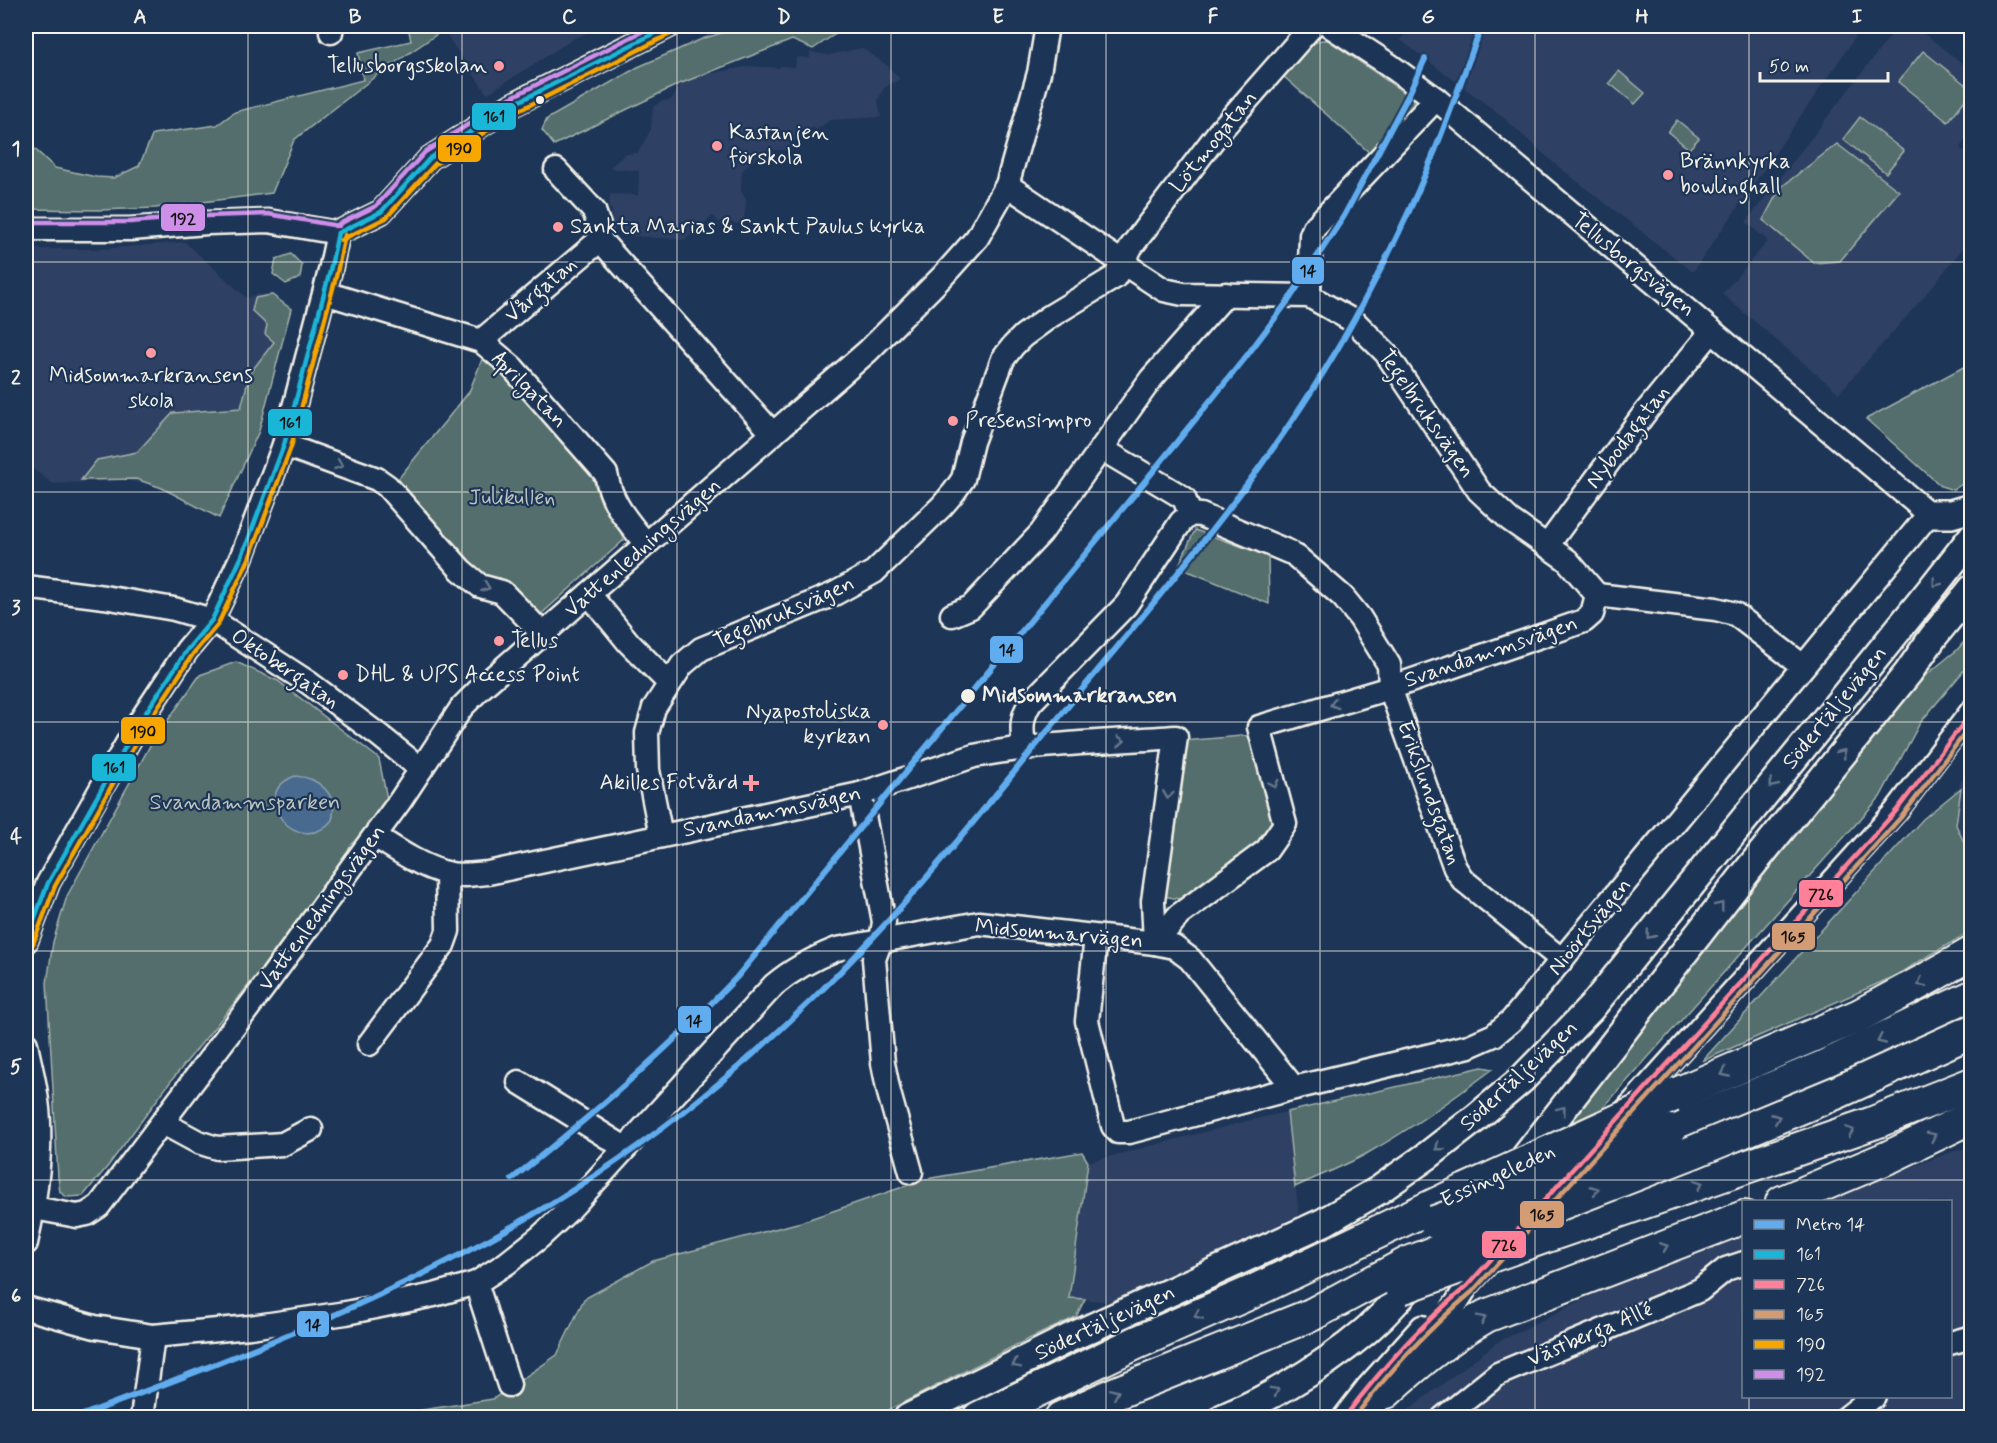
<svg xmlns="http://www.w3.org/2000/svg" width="1997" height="1443" font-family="Mynerve,sans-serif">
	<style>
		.built { fill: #2f4063 }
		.green { fill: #526e6c; stroke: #a3b0aa; stroke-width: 1.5 }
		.water { fill: #496b8f; stroke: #8da1b3; stroke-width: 1.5 }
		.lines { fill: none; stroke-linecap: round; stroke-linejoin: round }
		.minor-casing { stroke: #f4f1e8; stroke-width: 27 }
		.major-casing { stroke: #f4f1e8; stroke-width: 32 }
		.highway-casing { stroke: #f4f1e8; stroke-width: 36 }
		.minor { stroke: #1d3557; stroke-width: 22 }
		.major { stroke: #1d3557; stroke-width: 27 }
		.highway { stroke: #1d3557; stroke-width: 32 }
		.highway-bridge-casing { stroke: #f4f1e8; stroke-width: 36; stroke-linecap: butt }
		.highway-bridge { stroke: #1d3557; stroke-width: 32 }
		.bus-1-casing { stroke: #1d3557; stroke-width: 9 }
		.bus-2-casing { stroke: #1d3557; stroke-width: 9 }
		.bus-3-casing { stroke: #1d3557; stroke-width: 9 }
		.bus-4-casing { stroke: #1d3557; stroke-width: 9 }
		.bus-5-casing { stroke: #1d3557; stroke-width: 9 }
		.bus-1 { stroke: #1ab6d8; stroke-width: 4.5 }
		.bus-2 { stroke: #ff8098; stroke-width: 4.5 }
		.bus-3 { stroke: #d39c74; stroke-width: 4.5 }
		.bus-4 { stroke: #f7a600; stroke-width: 4.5 }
		.bus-5 { stroke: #ce8fe9; stroke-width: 4.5 }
		.metro-1-casing { stroke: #1d3557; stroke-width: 10 }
		.metro-1 { stroke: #60acee; stroke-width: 6 }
		.oneway { stroke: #68778a }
		.grid { fill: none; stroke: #f4f1e8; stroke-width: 1.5; stroke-opacity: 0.55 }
		.poi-dot { fill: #ff9aa2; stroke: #1d3557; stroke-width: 2 }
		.bus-dot { fill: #f4f1e8; stroke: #1d3557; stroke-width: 2 }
		.labels { text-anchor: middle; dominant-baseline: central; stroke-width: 4.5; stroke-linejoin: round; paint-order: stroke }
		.poi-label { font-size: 22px; fill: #f4f1e8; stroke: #1d3557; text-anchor: start }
		.street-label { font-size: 22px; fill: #f4f1e8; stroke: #1d3557 }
		.park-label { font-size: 22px; fill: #bbc3bd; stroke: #1d3557 }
		.stop-label { font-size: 22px; font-weight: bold; fill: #f4f1e8; stroke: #1d3557; text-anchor: start }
		.line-badge { stroke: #1d3557; stroke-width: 2 }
		.pale-badge-label { font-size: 16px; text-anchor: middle; font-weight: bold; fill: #111 }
		.neatline { fill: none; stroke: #f4f1e8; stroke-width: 2 }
		.grid-label { font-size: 20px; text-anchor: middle; font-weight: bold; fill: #f4f1e8 }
	</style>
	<rect width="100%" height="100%" fill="#1d3557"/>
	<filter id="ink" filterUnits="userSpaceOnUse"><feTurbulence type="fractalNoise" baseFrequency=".0167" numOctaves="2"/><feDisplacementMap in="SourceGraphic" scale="12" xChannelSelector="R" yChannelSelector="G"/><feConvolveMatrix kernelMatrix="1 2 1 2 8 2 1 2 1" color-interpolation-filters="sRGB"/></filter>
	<g filter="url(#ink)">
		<g class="built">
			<path d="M450 26H603L575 38 487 94 443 30Z"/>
			<path d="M1411 26H1863L1693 272 1555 164 1498 113 1400 40Z"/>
			<path d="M1898 26H1914L1971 70V131L1960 148 1971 157V238L1923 298 1839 393 1722 294 1768 241 1746 222Z"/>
			<path d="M862 48 888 66 900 79 884 88 878 100 881 117 830 120 816 130 813 127 797 141H792L791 150H765L742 171 741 191 746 200 744 224 719 222 713 216 685 240 622 235 611 224 612 209H609L610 194 638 195 639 171 609 168 625 154 638 153 651 129 653 107 661 101 671 100 685 78 751 66 780 68V66L795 67 796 57 810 58V52L828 55Z"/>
			<path d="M185 242 247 298 255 295 273 293 293 308 262 399 221 494 121 480 53 484 26 464V249H100Z"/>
			<path d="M1971 769V858L1956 825 1960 782Z"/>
			<path d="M1287 1112 1299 1215 1114 1302 1069 1298 1088 1162 1263 1117Z"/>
			<path d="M1971 1146V1417L1398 1418 1496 1343 1594 1294 1743 1232 1744 1396H1950V1202L1822 1201 1946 1154Z"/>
		</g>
		<g class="green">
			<path d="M408 26H449L377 75 294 140 272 193 155 208 98 210 26 209V141L55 168 96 177 114 178 139 166 153 134 217 125 235 112 363 80 358 53 411 41Z"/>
			<path d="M744 26H847L813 49 792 40 679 84 554 145 542 130 547 119 638 67 702 39Z"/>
			<path d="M1321 40H1328L1413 99 1416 107 1371 154 1282 75 1312 44Z"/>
			<path d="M1923 51 1971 89V92L1948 122 1898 82Z"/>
			<path d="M1619 71 1645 93 1635 104 1609 83Z"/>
			<path d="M1860 117 1904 151 1886 173 1843 139Z"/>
			<path d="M1677 120 1699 138 1689 149 1668 132Z"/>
			<path d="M1837 144 1899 191 1840 261 1814 263 1763 220 1780 188Z"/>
			<path d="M291 254 302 265 300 278 286 284 273 274 276 259Z"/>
			<path d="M272 295 291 309 259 431 219 518 162 488 136 479 81 480 97 460 137 452 173 413 241 408 250 373 274 342 265 334 267 325 252 311 255 298Z"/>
			<path d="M483 357 509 377 592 476 602 505 622 528 624 540 538 617 479 576 398 479 469 392Z"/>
			<path d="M1971 363V478L1953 490 1941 486 1866 419Z"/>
			<path d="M1195 530 1268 556 1269 604 1178 567Z"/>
			<path d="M1971 634V662L1920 723 1880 797 1603 1108 1569 1124 1763 868 1909 689 1957 650Z"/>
			<path d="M236 662 278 681 377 757 379 759 387 799 256 976 171 1081 108 1166 83 1196 67 1197 60 1192 58 1177 47 983 53 942 67 896 151 744 200 675Z"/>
			<path d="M1253 735 1273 818 1267 838 1185 900 1162 896 1183 741Z"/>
			<path d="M1961 788 1956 825 1971 858V931L1893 977 1702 1061 1923 819Z"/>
			<path d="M1482 1067 1493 1069C1452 1100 1411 1129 1366 1154 1343 1167 1318 1176 1295 1187L1287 1112Z"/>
			<path d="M1082 1152 1088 1162 1069 1298 1085 1299 1076 1317 1018 1344 875 1417 371 1418 493 1399 557 1355 584 1299 653 1261 801 1222 926 1179Z"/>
		</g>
		<path class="water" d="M295 776C319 777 339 795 332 820 300 860 244 795 295 776Z"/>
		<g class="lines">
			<g class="minor-casing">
				<g id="minor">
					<path d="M331 32 332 26"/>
					<path d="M556 170 594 211 599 226 600 240 773 434"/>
					<path d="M1007 185 1123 263 1131 247 1219 132 1312 26"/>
					<path d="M26 229H130L207 223 268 221 338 233"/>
					<path d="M338 233 381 212 430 158 512 105 669 26"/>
					<path d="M325 293 481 341 512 367 606 474C612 505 627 520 646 544"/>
					<path d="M1309 296 1311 235 1314 228 1436 99"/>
					<path d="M481 341 600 240"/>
					<path d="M284 445 377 479 387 486 461 570 480 586 502 592 544 635"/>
					<path d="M1102 449 1184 498 1190 514"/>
					<path d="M1190 514 1201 515 1289 552"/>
					<path d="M1547 546 1644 414 1712 331"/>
					<path d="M1297 557 1343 597 1360 618 1389 665 1390 688 1455 868 1463 880 1562 960"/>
					<path d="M26 587 104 597 174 609 212 620 309 683 380 736 421 769"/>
					<path d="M589 594 629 643 669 683"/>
					<path d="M952 615 971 607 1041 533 1151 379 1226 294"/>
					<path d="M1024 748C1022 730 1020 718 1031 702L1126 605 1181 522 1190 514"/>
					<path d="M860 794 884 922 881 940 874 959 883 1063 889 1093 911 1172"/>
					<path d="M375 836C397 850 420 866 446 873 459 877 475 874 488 873L860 794 974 756C1040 743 1109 742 1176 737L1153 901 1155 943"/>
					<path d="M661 836 648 770 647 733 654 708 682 665 701 649 834 594 874 572 942 506 954 492 963 479 972 442 1003 359 1013 346 1023 336 1049 317 1115 277 1123 263 1164 290 1183 294 1309 296 1355 322 1386 353 1479 491 1510 520 1567 560 1597 595"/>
					<path d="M1096 937 1087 1021 1113 1126 1118 1132H1129L1294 1088 1469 1046 1494 1035 1512 1020 1929 514 1436 99 1388 64 1330 26"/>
					<path d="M26 941 48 883 102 787 139 723 187 650 212 620 242 556 284 445 330 271 338 233"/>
					<path d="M1155 943 1179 915 1267 850 1285 824 1259 727 1390 688 1584 621 1592 614 1597 595 1716 609 1735 614 1803 666"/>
					<path d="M26 1044C29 1061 34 1078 36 1094 44 1140 36 1199 26 1243"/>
					<path d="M369 1044 443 945 448 931 447 873"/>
					<path d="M519 1082 625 1148"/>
					<path d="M1621 1116 1896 811 1972 711"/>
					<path d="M163 1123 198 1142 217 1148 283 1144 311 1129"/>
					<path d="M34 1208 77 1216 87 1214 99 1206 264 987 400 801 462 707 482 687 868 351 943 276 977 238 1007 185 1039 73 1047 26"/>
					<path d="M476 1283 509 1385"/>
					<path d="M26 1308 95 1327 153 1336 250 1327 346 1313 434 1295 476 1283 507 1263 540 1237 570 1209 774 985C793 969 814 958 837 949L979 923 1155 943 1174 947 1190 959 1294 1088"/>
					<path d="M1950 1343 1972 1337"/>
					<path d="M1417 1351 1449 1315 1467 1286 1494 1256"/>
					<path d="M142 1418 153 1336"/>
					<path d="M1344 1418 1368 1387 1422 1327"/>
					<path d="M1365 1418 1395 1380"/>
					<path d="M1443 1418 1498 1374 1700 1290 1726 1269 1744 1263"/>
					<path d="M1846 1418 1874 1396"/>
				</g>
			</g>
			<g class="major-casing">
				<g id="major">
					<path d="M1929 514H1951L1972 508"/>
					<path d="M1516 1169 1749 869 1908 673 1933 637 1972 589"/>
					<path d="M908 1418 1069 1338 1324 1222 1379 1190 1427 1156 1476 1118 1521 1080 1591 1008 1932 588 1972 537"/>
					<path d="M1223 1418C1277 1395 1340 1357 1382 1316 1395 1303 1407 1289 1420 1276"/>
				</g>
			</g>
			<g class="highway-casing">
				<g id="highway">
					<path d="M1672 1096 1858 1016 1925 980 1972 953"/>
					<path d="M1669 1131 1823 1067 1972 997"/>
					<path d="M1782 1202 1889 1157 1972 1117"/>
					<path d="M1544 1237 1873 1123 1972 1084"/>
					<path d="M1386 1392C1417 1363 1449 1337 1486 1316L1744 1217"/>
					<path d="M979 1418 1136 1343 1252 1292 1466 1190"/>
					<path d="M1061 1418 1116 1393 1311 1315"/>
				</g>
			</g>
			<use href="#minor" class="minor"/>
			<use href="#major" class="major"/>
			<use href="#highway" class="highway"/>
			<g class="highway-bridge-casing">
				<g id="highway-bridge">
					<path d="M1466 1190 1672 1096"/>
					<path d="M1435 1222 1541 1183 1669 1131"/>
					<path d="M1401 1288 1544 1237"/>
					<path d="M1311 1315 1406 1264 1693 1152 1838 1092 1972 1031"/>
				</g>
			</g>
			<use href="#highway-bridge" class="highway-bridge"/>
			<g class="bus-1-casing">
				<g id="bus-1">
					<path d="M338 233 381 212 430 158 512 105 669 26"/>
					<path d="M26 941 48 883 139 723 187 650 212 620 242 556 284 445 330 271 338 233"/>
				</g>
			</g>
			<g class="bus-2-casing">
				<path id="bus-2" d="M1344 1418C1381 1369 1420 1325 1467 1286L1896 811 1972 712"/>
			</g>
			<g class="bus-3-casing">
				<path id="bus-3" d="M1354 1418C1389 1371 1428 1329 1473 1291L1902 816 1972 724"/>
			</g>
			<g class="bus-4-casing">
				<g id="bus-4">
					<path d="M341 240 386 218 435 164 516 112 672 33"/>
					<path d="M33 944 55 886 145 727 193 654 218 624 249 559 291 447 337 273 345 235"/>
				</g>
			</g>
			<g class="bus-5-casing">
				<g id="bus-5">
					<path d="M26 222H130L206 216 268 214 339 226"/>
					<path d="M335 226 376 206 425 152 508 99 653 26"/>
				</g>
			</g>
			<use href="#bus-1" class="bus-1"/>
			<use href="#bus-2" class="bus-2"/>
			<use href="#bus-3" class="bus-3"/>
			<use href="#bus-4" class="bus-4"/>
			<use href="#bus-5" class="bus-5"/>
			<g class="metro-1-casing">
				<g id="metro-1">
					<path d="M512 1179C592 1116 667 1050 737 977L1133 496 1245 358 1288 301 1344 216 1408 96 1425 59"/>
					<path d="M75 1418C255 1350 436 1282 596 1175 704 1103 803 1015 890 919 955 848 1013 772 1075 698 1175 577 1279 457 1355 318 1381 270 1406 221 1427 170 1447 123 1463 74 1482 26"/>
				</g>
			</g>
			<use href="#metro-1" class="metro-1"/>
		</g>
		<defs><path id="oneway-chevron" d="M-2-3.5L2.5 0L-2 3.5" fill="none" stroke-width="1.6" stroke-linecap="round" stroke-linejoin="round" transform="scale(1.5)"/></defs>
		<g class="oneway">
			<use href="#oneway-chevron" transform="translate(339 465) rotate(20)"/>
			<use href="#oneway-chevron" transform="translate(1936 583) rotate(128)"/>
			<use href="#oneway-chevron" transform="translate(486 587) rotate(21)"/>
			<use href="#oneway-chevron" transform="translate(1334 704) rotate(163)"/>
			<use href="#oneway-chevron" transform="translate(1121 741) rotate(-4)"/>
			<use href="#oneway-chevron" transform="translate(1842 753) rotate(-51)"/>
			<use href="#oneway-chevron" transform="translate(1274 784) rotate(75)"/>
			<use href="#oneway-chevron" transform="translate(1773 784) rotate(129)"/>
			<use href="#oneway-chevron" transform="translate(1168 795) rotate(98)"/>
			<use href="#oneway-chevron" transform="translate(1720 906) rotate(-52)"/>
			<use href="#oneway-chevron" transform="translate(1650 935) rotate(129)"/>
			<use href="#oneway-chevron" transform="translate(1921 983) rotate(152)"/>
			<use href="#oneway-chevron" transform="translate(1881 1040) rotate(155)"/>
			<use href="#oneway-chevron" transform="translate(1725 1073) rotate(157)"/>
			<use href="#oneway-chevron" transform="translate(1562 1110) rotate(-52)"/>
			<use href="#oneway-chevron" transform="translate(1776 1118) rotate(-22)"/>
			<use href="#oneway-chevron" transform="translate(1850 1131) rotate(-19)"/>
			<use href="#oneway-chevron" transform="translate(1932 1136) rotate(-26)"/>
			<use href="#oneway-chevron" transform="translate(1439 1147) rotate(142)"/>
			<use href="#oneway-chevron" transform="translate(1699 1184) rotate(-19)"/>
			<use href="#oneway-chevron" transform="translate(1595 1190) rotate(-21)"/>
			<use href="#oneway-chevron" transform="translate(1664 1247) rotate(-21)"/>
			<use href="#oneway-chevron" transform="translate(1198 1315) rotate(156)"/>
			<use href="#oneway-chevron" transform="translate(1482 1319) rotate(-27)"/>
			<use href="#oneway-chevron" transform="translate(1016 1364) rotate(154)"/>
			<use href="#oneway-chevron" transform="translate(1275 1391) rotate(-29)"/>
			<use href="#oneway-chevron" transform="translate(1115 1393) rotate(-23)"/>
		</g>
	</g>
	<path class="grid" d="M248 26V1418M462 26V1418M677 26V1418M891 26V1418M1106 26V1418M1320 26V1418M1535 26V1418M1749 26V1202M26 262H1972M26 492H1972M26 722H1972M26 951H1972M26 1180H1972M1749 1396V1418"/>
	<g class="poi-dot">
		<circle cx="499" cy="66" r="6"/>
		<circle cx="717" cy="146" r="6"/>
		<circle cx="1668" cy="175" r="6"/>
		<circle cx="558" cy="227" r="6"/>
		<circle cx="151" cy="353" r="6"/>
		<circle cx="953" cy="421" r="6"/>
		<circle cx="499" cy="641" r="6"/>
		<circle cx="343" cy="675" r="6"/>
		<circle cx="883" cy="725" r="6"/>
		<path d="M748 774h6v6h6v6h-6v6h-6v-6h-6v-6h6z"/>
	</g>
	<g class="bus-dot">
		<circle cx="540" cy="100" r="5"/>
		<circle cx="968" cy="696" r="8"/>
	</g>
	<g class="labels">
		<g class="poi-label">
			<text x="487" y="66" text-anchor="end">Tellusborgsskolan</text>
			<text x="729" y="133">Kastanjen<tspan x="729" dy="25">förskola</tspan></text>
			<text x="1680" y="162">Brännkyrka<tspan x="1680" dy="25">bowlinghall</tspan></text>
			<text x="570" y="227">Sankta Marias &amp; Sankt Paulus kyrka</text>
			<text x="151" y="376" text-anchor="middle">Midsommarkransens<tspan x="151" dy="25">skola</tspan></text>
			<text x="965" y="421">Presensimpro</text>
			<text x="511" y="641">Tellus</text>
			<text x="355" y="675">DHL &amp; UPS Access Point</text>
			<text x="871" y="712" text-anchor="end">Nyapostoliska<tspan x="871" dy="25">kyrkan</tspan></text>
			<text x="738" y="783" text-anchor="end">Akilles Fotvård</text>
		</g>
		<g class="street-label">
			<text transform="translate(1214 142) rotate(-51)">Lötmogatan</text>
			<text transform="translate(1633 265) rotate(39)">Tellusborgsvägen</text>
			<text transform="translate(541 290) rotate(-41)">Vårgatan</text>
			<text transform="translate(529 390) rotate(46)">Aprilgatan</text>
			<text transform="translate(1426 414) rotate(55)">Tegelbruksvägen</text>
			<text transform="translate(1628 437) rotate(-53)">Nybodagatan</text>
			<text transform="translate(643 548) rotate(-41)">Vattenledningsvägen</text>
			<text transform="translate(784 613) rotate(-24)">Tegelbruksvägen</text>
			<text transform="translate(1491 652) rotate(-19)">Svandammsvägen</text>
			<text transform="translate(285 669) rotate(34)">Oktobergatan</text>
			<text transform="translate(1835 708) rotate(-51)">Södertäljevägen</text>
			<text transform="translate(1429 793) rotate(70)">Erikslundsgatan</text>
			<text transform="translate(772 812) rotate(-12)">Svandammsvägen</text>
			<text transform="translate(322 908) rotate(-54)">Vattenledningsvägen</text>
			<text transform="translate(1590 927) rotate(-51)">Nioörtsvägen</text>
			<text transform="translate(1059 934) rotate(5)">Midsommarvägen</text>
			<text transform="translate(1519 1076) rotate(-43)">Södertäljevägen</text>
			<text transform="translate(1498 1176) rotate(-25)">Essingeleden</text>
			<text transform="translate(1105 1323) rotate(-25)">Södertäljevägen</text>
			<text transform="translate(1590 1335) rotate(-23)">Västberga Allé</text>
		</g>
		<g class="park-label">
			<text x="512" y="498">Julikullen</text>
			<text x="245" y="803">Svandammsparken</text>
		</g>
		<g class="stop-label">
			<text x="982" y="696">Midsommarkransen</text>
		</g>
	</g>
	<g class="line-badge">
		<rect x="471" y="102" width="46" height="29" rx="6" fill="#1ab6d8"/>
		<rect x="437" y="134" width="45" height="29" rx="6" fill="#f7a600"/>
		<rect x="160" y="203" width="46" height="29" rx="6" fill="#ce8fe9"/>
		<rect x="1291" y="256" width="34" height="29" rx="6" fill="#60acee"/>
		<rect x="267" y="408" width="46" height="29" rx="6" fill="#1ab6d8"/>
		<rect x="989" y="635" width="35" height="29" rx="6" fill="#60acee"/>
		<rect x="120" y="716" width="46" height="29" rx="6" fill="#f7a600"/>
		<rect x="91" y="753" width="46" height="29" rx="6" fill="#1ab6d8"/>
		<rect x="1798" y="879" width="46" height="29" rx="6" fill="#ff8098"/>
		<rect x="1771" y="922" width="45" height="29" rx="6" fill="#d39c74"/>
		<rect x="677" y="1005" width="35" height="29" rx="6" fill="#60acee"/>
		<rect x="1519" y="1200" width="46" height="29" rx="6" fill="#d39c74"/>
		<rect x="1481" y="1230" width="46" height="29" rx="6" fill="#ff8098"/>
		<rect x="296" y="1310" width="34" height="28" rx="6" fill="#60acee"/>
	</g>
	<g class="pale-badge-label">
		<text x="494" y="122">161</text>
		<text x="459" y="154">190</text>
		<text x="183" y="224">192</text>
		<text x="1308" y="276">14</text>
		<text x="290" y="428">161</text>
		<text x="1007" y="655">14</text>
		<text x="143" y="737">190</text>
		<text x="114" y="773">161</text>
		<text x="1821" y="900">726</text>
		<text x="1793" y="942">165</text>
		<text x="694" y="1026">14</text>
		<text x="1542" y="1220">165</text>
		<text x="1504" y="1251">726</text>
		<text x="313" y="1330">14</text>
	</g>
	<rect width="1997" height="1443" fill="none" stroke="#1d3557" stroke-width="66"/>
	<rect x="1742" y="1200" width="210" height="198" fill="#1d3557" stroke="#738091" stroke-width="1.5"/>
	<rect x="1754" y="1220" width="30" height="9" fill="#60acee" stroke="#738091" stroke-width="1.5"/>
	<text x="1796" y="1230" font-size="18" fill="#f4f1e8">Metro 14</text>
	<rect x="1754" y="1250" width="30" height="9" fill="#1ab6d8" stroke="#738091" stroke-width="1.5"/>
	<text x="1796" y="1260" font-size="18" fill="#f4f1e8">161</text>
	<rect x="1754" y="1280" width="30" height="9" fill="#ff8098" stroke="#738091" stroke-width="1.5"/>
	<text x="1796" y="1290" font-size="18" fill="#f4f1e8">726</text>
	<rect x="1754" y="1310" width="30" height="9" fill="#d39c74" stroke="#738091" stroke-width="1.5"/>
	<text x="1796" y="1320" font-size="18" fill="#f4f1e8">165</text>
	<rect x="1754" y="1340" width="30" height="9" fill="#f7a600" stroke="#738091" stroke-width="1.5"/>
	<text x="1796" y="1350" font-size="18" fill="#f4f1e8">190</text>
	<rect x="1754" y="1370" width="30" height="9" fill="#ce8fe9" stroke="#738091" stroke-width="1.5"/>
	<text x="1796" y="1380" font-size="18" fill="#f4f1e8">192</text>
	<path d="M1760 72v9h128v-9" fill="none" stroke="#f4f1e8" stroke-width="3"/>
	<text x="1769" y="72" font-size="18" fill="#f4f1e8" stroke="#1d3557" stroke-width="4.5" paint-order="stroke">50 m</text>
	<rect x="33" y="33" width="1931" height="1377" class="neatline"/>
	<g class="grid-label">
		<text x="140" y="23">A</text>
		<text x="355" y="23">B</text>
		<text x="569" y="23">C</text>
		<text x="784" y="23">D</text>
		<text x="998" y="23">E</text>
		<text x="1213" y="23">F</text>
		<text x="1428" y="23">G</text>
		<text x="1642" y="23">H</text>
		<text x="1857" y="23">I</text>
		<text x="16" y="155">1</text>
		<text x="16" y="384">2</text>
		<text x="16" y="614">3</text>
		<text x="16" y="843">4</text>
		<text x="16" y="1073">5</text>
		<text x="16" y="1302">6</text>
	</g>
</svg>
